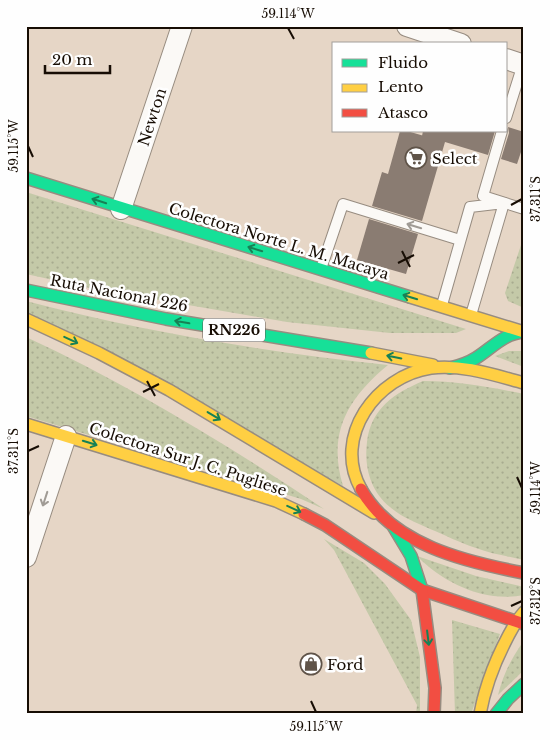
<svg xmlns="http://www.w3.org/2000/svg" width="550" height="740" font-family="'Libre Baskerville',serif">
	<style>
		.grass { fill: url(#grass-dots) }
		.building { fill: #8a7c72 }
		.lines { fill: none; stroke-linecap: round; stroke-linejoin: round }
		.lane-casing { stroke: #978c80; stroke-width: 12 }
		.street-casing { stroke: #978c80; stroke-width: 22 }
		.fast-casing { stroke: #978c80; stroke-width: 14 }
		.slow-casing { stroke: #978c80; stroke-width: 14 }
		.jam-casing { stroke: #978c80; stroke-width: 14 }
		.lane { stroke: #fbf9f6; stroke-width: 10 }
		.street { stroke: #fbf9f6; stroke-width: 20 }
		.fast { stroke: #16e098; stroke-width: 11 }
		.slow { stroke: #ffcf43; stroke-width: 11 }
		.jam { stroke: #f24e42; stroke-width: 11 }
		.oneway { stroke: #168155 }
		.oneway2 { stroke: #a09b95 }
		.ticks { fill: none; stroke: #170d04; stroke-width: 2 }
		.labels { text-anchor: middle; dominant-baseline: central; stroke-width: 5; stroke-linejoin: round; paint-order: stroke }
		.shield { fill: #fefefe; stroke: #5c554f; stroke-width: 1 }
		.shield-label { font-size: 14px; font-weight: bold; fill: #170d04 }
		.street-label { font-size: 15px; fill: #170d04; stroke: #fefefe }
		.poi-label { font-size: 15px; fill: #170d04; stroke: #fefefe; text-anchor: start }
		.neatline { fill: none; stroke: #170d04; stroke-width: 2 }
		.ticks-label { font-size: 12px; text-anchor: middle; fill: #170d04 }
	</style>
	<defs>
		<pattern id="grass-dots" width="8" height="8" patternUnits="userSpaceOnUse" patternTransform="scale(1.25)"><rect width="8" height="8" fill="#c4c9a8"/><path d="M2 2h.1M6 6h.1" fill="none" stroke="#a8ab8f" stroke-width="1.8" stroke-linecap="round"/></pattern>
	</defs>
	<rect width="100%" height="100%" fill="#e6d6c6"/>
	<g class="grass">
		<path d="M26 192 466 329 456 333H390L287 322 90 288 26 274Z"/>
		<path d="M524 236V308L508 301 505 293Z"/>
		<path d="M26 301C145 332 266 352 388 365 348 398 327 433 343 486L26 312Z"/>
		<path d="M26 337C130 385 229 446 324 509L301 499 26 416Z"/>
		<path d="M509 351H524V367L495 356Z"/>
		<path d="M423 381C458 381 490 387 524 394V560C508 556 491 554 476 548 460 543 445 535 430 529 417 523 401 517 390 507 370 491 364 466 367 442 371 408 395 393 423 381Z"/>
		<path d="M324 539 364 563 385 584 411 620 420 657V714H416L417 705 334 550Z"/>
		<path d="M417 556 476 576 520 586 524 588V595C485 603 443 583 417 556Z"/>
		<path d="M452 620 500 634 471 714H455Z"/>
		<path d="M523 642 524 670 498 695C503 675 511 659 523 642Z"/>
	</g>
	<g class="building">
		<path d="M508 127 524 132V143L517 164 501 159 509 133Z"/>
		<path d="M400 131H407L438 140 422 136 423 131H495L488 155 445 142 422 221 372 206 382 172 388 174Z"/>
		<path d="M369 219 418 234 406 274 357 260Z"/>
	</g>
	<g class="lines">
		<g class="lane-casing">
			<g id="lane">
				<path d="M506 118 523 64"/>
				<path d="M502 131 483 196 524 209"/>
				<path d="M321 269 343 204 460 240"/>
				<path d="M442 305 470 207 504 203 471 315"/>
			</g>
		</g>
		<g class="street-casing">
			<g id="street">
				<path d="M407 26 461 44"/>
				<path d="M506 59 524 65"/>
				<path d="M121 209 182 26"/>
				<path d="M26 557 66 436"/>
			</g>
		</g>
		<g class="fast-casing">
			<g id="fast">
				<path d="M26 178 410 297"/>
				<path d="M26 290 166 319 371 353"/>
				<path d="M450 368C459 366 468 363 476 358 492 348 504 333 524 332"/>
				<path d="M393 526 411 556 422 590"/>
				<path d="M496 714 508 699 524 684"/>
			</g>
		</g>
		<g class="slow-casing">
			<g id="slow">
				<path d="M410 297 524 332"/>
				<path d="M26 319 99 353 169 390 374 513"/>
				<path d="M371 353 433 365"/>
				<path d="M26 424 276 501 304 514"/>
				<path d="M361 489C332 437 376 376 431 368 462 364 494 375 524 383"/>
				<path d="M516 622 524 612"/>
				<path d="M480 714C486 681 499 651 516 622"/>
			</g>
		</g>
		<g class="jam-casing">
			<g id="jam">
				<path d="M361 489C392 545 466 562 524 573"/>
				<path d="M304 514 325 525 422 590 524 624"/>
				<path d="M422 590 435 688 434 714"/>
			</g>
		</g>
		<use href="#lane" class="lane"/>
		<use href="#street" class="street"/>
		<use href="#fast" class="fast"/>
		<use href="#slow" class="slow"/>
		<use href="#jam" class="jam"/>
	</g>
	<defs><path id="oneway-shaft" d="M-6 0H5M1.5-3L5.5 0L1.5 3" fill="none" stroke-width="1.6" stroke-linecap="round" stroke-linejoin="round" transform="scale(1.25)"/></defs>
	<g class="oneway">
		<use href="#oneway-shaft" transform="translate(99 201) rotate(-162)"/>
		<use href="#oneway-shaft" transform="translate(255 249) rotate(-163)"/>
		<use href="#oneway-shaft" transform="translate(410 297) rotate(-163)"/>
		<use href="#oneway-shaft" transform="translate(182 322) rotate(-170)"/>
		<use href="#oneway-shaft" transform="translate(71 340) rotate(25)"/>
		<use href="#oneway-shaft" transform="translate(394 357) rotate(-169)"/>
		<use href="#oneway-shaft" transform="translate(214 416) rotate(31)"/>
		<use href="#oneway-shaft" transform="translate(90 443) rotate(17)"/>
		<use href="#oneway-shaft" transform="translate(294 509) rotate(25)"/>
		<use href="#oneway-shaft" transform="translate(428 638) rotate(83)"/>
	</g>
	<g class="oneway2">
		<use href="#oneway-shaft" transform="translate(414 226) rotate(-163)"/>
		<use href="#oneway-shaft" transform="translate(45 499) rotate(108)"/>
	</g>
	<path class="ticks" d="M288 28 294 39M28 146 33 157M511 205 522 199M402 251 410 267M398 263 414 255M147 381 155 396M143 392 159 384M28 451 39 446M517 477 522 488M511 606 522 601M311 701 316 712"/>
	<defs>
		<g id="supermarket-ring" transform="scale(1.125)"><circle r="9.5" fill="#fefefe" stroke="#5f5348" stroke-width="1.5"/><path d="M-6-5.5h2.5l.6 2H6L4.5 2H-2.5L-4.4-4H-6ZM-1.5 3.2a1.3 1.3 0 1 0 .1 0ZM3 3.2a1.3 1.3 0 1 0 .1 0Z" fill="#5f5348"/></g>
		<g id="shop-ring" transform="scale(1.125)"><circle r="9.5" fill="#fefefe" stroke="#5f5348" stroke-width="1.5"/><path d="M-5-2.5h2.3a2.7 3.5 0 0 1 5.4 0H5L5.5 6h-11ZM-1.5-2.5h3a1.5 2.3 0 0 0-3 0Z" fill="#5f5348"/></g>
	</defs>
	<g fill-rule="evenodd">
		<use href="#supermarket-ring" x="416" y="158"/>
		<use href="#shop-ring" x="311" y="664"/>
	</g>
	<g class="labels">
		<rect class="shield" x="203" y="318.5" width="62" height="23" rx="4"/>
		<g class="shield-label">
			<text x="234" y="330">RN226</text>
		</g>
		<g class="street-label">
			<text transform="translate(152 117) rotate(-72)">Newton</text>
			<text transform="translate(279 241) rotate(17)">Colectora Norte L. M. Macaya</text>
			<text transform="translate(119 293) rotate(11)">Ruta Nacional 226</text>
			<text transform="translate(188 459) rotate(18)">Colectora Sur J. C. Pugliese</text>
		</g>
		<g class="poi-label">
			<text x="432" y="158">Select</text>
			<text x="327" y="664">Ford</text>
		</g>
	</g>
	<rect width="550" height="740" fill="none" stroke="#fefefe" stroke-width="55"/>
	<rect x="332" y="42" width="175" height="90" fill="#fefefe" stroke="#a29e9a"/>
	<rect x="342" y="59" width="25" height="8" fill="#16e098" stroke="#a29e9a"/>
	<text x="378" y="68" font-size="15" fill="#170d04">Fluido</text>
	<rect x="342" y="84" width="25" height="8" fill="#ffcf43" stroke="#a29e9a"/>
	<text x="378" y="92" font-size="15" fill="#170d04">Lento</text>
	<rect x="342" y="109" width="25" height="8" fill="#f24e42" stroke="#a29e9a"/>
	<text x="378" y="118" font-size="15" fill="#170d04">Atasco</text>
	<path d="M45 65v8h65v-8" fill="none" stroke="#170d04" stroke-width="2.5"/>
	<text x="52" y="65" font-size="15" fill="#170d04" stroke="#fefefe" stroke-width="4" paint-order="stroke">20 m</text>
	<rect x="28" y="28" width="494" height="684" class="neatline"/>
	<g class="ticks-label">
		<text x="288" y="18">59.114°W</text>
		<text transform="translate(14 146) rotate(-90)" y="4">59.115°W</text>
		<text transform="translate(536 199) rotate(-90)" y="4">37.311°S</text>
		<text transform="translate(14 451) rotate(-90)" y="4">37.311°S</text>
		<text transform="translate(536 488) rotate(-90)" y="4">59.114°W</text>
		<text transform="translate(536 601) rotate(-90)" y="4">37.312°S</text>
		<text x="316" y="731">59.115°W</text>
	</g>
</svg>
